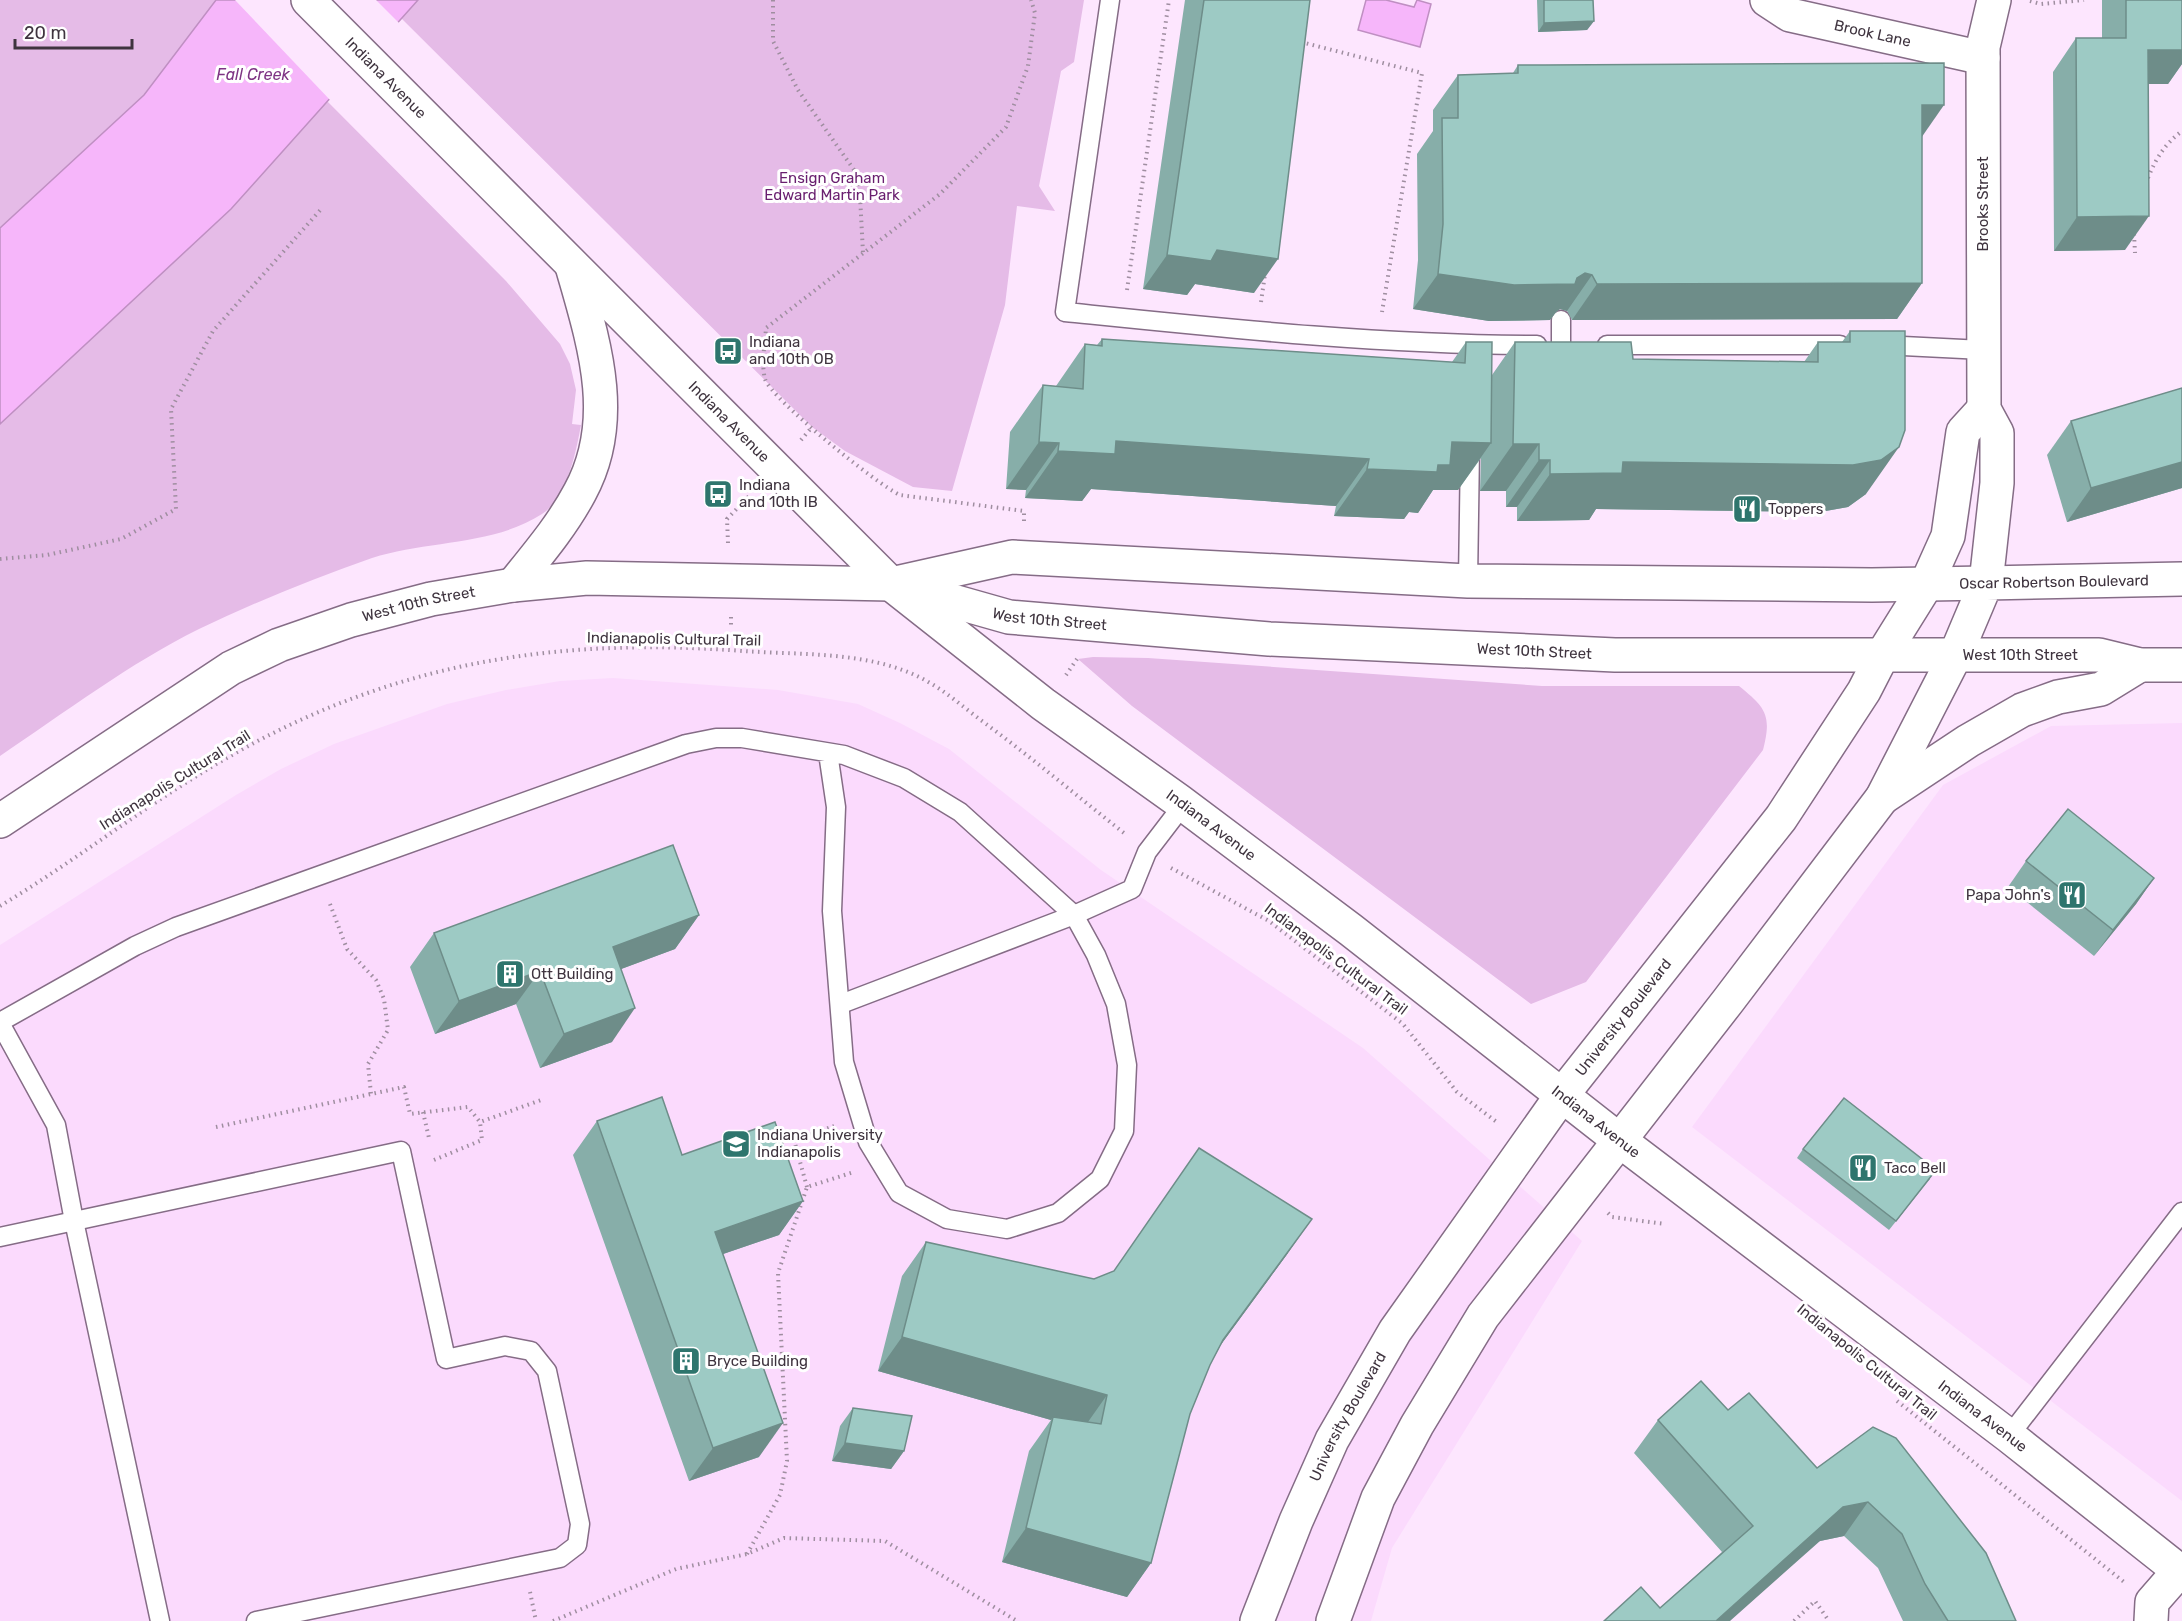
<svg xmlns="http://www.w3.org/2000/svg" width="2182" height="1621" font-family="Rubik,sans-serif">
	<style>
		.built { fill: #fbdafd }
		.green { fill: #e5bbe7 }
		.water { fill: #f6b6fa; stroke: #bf8fc2; stroke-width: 1.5 }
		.pier { fill: #fde6fe }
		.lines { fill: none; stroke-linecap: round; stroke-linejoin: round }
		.lane-casing { stroke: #856c86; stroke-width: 21 }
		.street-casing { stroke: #856c86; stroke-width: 36 }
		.secondary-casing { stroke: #856c86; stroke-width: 36 }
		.primary-casing { stroke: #856c86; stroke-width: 36 }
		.path { stroke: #9f8ea0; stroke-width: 4; stroke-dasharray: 1.5 4.5; stroke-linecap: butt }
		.lane { stroke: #fff; stroke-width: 18 }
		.street { stroke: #fff; stroke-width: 33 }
		.secondary { stroke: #fff; stroke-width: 33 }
		.primary { stroke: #fff; stroke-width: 33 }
		.wall { fill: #87aea9 }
		.shaded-wall { fill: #6e8d89 }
		.building { fill: #9dcac4; stroke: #6e8d89; stroke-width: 1.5 }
		.labels { text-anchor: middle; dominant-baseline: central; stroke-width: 6; stroke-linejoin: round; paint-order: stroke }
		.street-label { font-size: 15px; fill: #3f343f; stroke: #fff }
		.park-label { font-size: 15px; fill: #691f6f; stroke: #fff }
		.poi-label { font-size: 15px; fill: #3f343f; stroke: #fff; text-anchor: start }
		.water-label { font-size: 16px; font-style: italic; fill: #7e3484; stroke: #fff }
	</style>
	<rect width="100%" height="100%" fill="#fde6fe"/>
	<g class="built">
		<path d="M613 678 778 690 858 704 900 723 949 749 1101 870 1363 1048 1582 1241 1392 1548 1371 1621H0V945L236 795 281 769 334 744 447 704 506 690 560 681Z"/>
		<path d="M2182 723V1501L1692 1127 1943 785 2051 726Z"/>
	</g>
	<g class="green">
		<path d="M0 0H216L144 95 0 228Z"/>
		<path d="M415 0H1084L1074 62 1061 71 1039 186 1055 211 1017 206 1005 305 952 491 913 487 845 451 812 427 401 18 416 2Z"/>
		<path d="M327 101 506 281 560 344 570 364 576 390 572 424 581 425C576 452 567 498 542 514 493 546 426 540 372 558 313 579 255 602 199 629 130 663 64 713 0 756V424L231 209Z"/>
		<path d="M1093 657 1148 658 1542 686H1739C1766 708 1772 715 1763 750L1586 982 1531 1004 1132 706 1078 659Z"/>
	</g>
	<g class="water">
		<path d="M216 0H418L231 209 0 424V228L144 95Z"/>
		<path d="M1366 0H1386L1414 7 1417 0 1431 4 1420 47 1358 30Z"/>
	</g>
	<path class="pier" d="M235 0H376L400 24 331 101Z"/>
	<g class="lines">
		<g class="lane-casing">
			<g id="lane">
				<path d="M1110 0 1065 312C1222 328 1379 345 1537 345"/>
				<path d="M1561 320V345"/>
				<path d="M1607 345H1840"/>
				<path d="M1883 345 1983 350"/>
				<path d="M1468 581 1470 449"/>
				<path d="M841 1004 1074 915 1132 889 1147 852 1183 805"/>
				<path d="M0 1022 135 946 176 927 686 744 716 738H742L844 755 904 778 960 812 1074 915 1096 955 1116 1004 1127 1065 1124 1131 1100 1179 1058 1213 1007 1229 947 1219 899 1193 868 1142 844 1062 832 911 836 807 828 753"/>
				<path d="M0 1023 56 1125 74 1221 160 1621"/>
				<path d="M0 1237 401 1151 446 1359 505 1346 531 1351 547 1371 580 1524 577 1545 560 1558 256 1621"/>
				<path d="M2009 1436 2182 1212"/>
			</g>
		</g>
		<g class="street-casing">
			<g id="street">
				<path id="s1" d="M1767 0 1790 15 1983 58"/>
				<path d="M1986 583 1997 483V433L1984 409 1983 47 1994 0"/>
				<path d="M1926 585 1948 536 1963 432 1984 409"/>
				<path d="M2151 1621 2152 1602 2179 1571"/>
			</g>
		</g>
		<g class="secondary-casing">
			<g id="secondary">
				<path id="s2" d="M308 0 891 584 1043 704 1179 801 1351 930 1619 1140 2009 1436 2182 1573"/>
				<path id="s3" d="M1257 1621 1296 1521 1332 1440 1395 1331 1562 1095 1781 818 1864 691 1883 654 1926 585"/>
				<path d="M1333 1621 1378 1498 1417 1425 1483 1316 1728 1001 1882 798 1956 654 1986 583 2182 579"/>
			</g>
		</g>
		<g class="primary-casing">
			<g id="primary">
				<path d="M513 585C537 555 562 526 580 492 620 419 593 340 572 266"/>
				<path id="s4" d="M896 585 1009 617 1269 639 1615 655H2099L2140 665H2182"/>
				<path d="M1882 798 1968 741 2022 710 2058 697 2101 689 2140 665"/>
				<path id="s5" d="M0 821 231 668 279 645 351 620 431 599 513 585 587 578 891 584 1012 557 1468 581 1872 585 1986 583"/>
			</g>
		</g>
		<g class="path">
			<path d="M773 0V41L798 90 859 177 863 253"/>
			<path d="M2030 1 2041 4 2084 0"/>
			<path d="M1301 42 1422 73 1382 312"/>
			<path d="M2148 178C2156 158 2165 144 2182 131"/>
			<path d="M2134 234 2135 253"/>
			<path d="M1127 290 1169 0"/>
			<path d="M1261 302 1265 274"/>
			<path d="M801 440 812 427"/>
			<path d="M1024 521V511L900 495C879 486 770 398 765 379 761 363 765 344 766 328L940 194 1006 127 1028 66 1035 13 1031 0"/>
			<path d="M728 543 727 519 751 494"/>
			<path d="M0 559 47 555 121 539 176 509 171 409 213 331 323 207"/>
			<path d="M731 617V628"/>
			<path d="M1066 675 1077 659"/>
			<path d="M1171 868 1269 921 1403 1024 1457 1092 1498 1123"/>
			<path d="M330 904 347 949 376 980 384 999 388 1030 368 1064 371 1094"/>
			<path d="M0 906C82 857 157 796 241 750 402 661 561 637 743 651 801 655 868 651 921 678 943 689 962 706 982 721 1031 757 1077 796 1124 833"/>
			<path d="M423 1112 429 1138"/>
			<path d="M216 1127 404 1087 410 1114 468 1107 480 1122 544 1099"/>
			<path d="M434 1160 482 1140 480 1122"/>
			<path d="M807 1187 794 1140 834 1126"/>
			<path d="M1608 1213 1612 1217 1665 1224"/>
			<path d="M1897 1401 2124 1582"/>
			<path d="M747 1554 780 1495 787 1461 778 1273 807 1187 854 1172"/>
			<path d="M530 1592 536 1621"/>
			<path d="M553 1621 676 1569 747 1554 784 1538 885 1541 1017 1621"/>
			<path d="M1794 1621 1815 1601 1829 1621"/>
		</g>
		<use href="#lane" class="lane"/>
		<use href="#street" class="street"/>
		<use href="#secondary" class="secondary"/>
		<use href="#primary" class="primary"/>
	</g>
	<g class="wall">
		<path d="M1185 0H1310L1254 293 1195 284 1187 295 1143 289Z"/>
		<path d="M1537 0H1593L1594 21 1587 30 1538 32Z"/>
		<path d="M2102 0H2182V64L2168 84H2148L2125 250 2054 251 2053 72 2076 38H2102Z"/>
		<path d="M1518 65 1922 137V283L1897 319 1572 320 1567 311 1560 309 1556 312 1550 320 1489 321 1413 309 1418 260 1417 154 1433 131V110L1458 75 1513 73Z"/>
		<path d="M1850 331 1866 494 1848 507 1820 512 1596 509 1589 520 1517 521V507H1506V491H1480L1481 458 1458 490H1433L1418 513 1409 512 1404 519 1334 516 1336 506 1091 489 1082 501 1025 498 1026 490 1006 489 1010 432 1043 385 1056 386 1085 344 1097 345 1102 339 1452 362 1466 342 1492 375 1515 342 1633 359 1804 362 1818 342H1842Z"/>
		<path d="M2182 388V488L2067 522 2047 455 2071 421Z"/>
		<path d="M2026 861 2154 878 2136 904 2094 956 2008 887Z"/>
		<path d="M699 915 675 949 621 969 612 1042 540 1068 516 1004 435 1034 410 967 434 933Z"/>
		<path d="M597 1121 682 1155 803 1201 779 1235 723 1254 759 1457 689 1481 573 1155Z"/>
		<path d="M1803 1149 1930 1179 1889 1230 1797 1158Z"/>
		<path d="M926 1242 1094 1279 1288 1253 1220 1346 1210 1365 1190 1414 1151 1563 1127 1597 1002 1562 1029 1451 1051 1420 878 1371 902 1276Z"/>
		<path d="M853 1408 904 1451 891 1469 832 1461 840 1426Z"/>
		<path d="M1728 1410 1817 1468 1873 1427 2016 1621H1903L1878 1568 1844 1536 1820 1541 1660 1608 1722 1552 1634 1453 1658 1420Z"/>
	</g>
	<g class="shaded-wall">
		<path d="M1594 21 1587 30 1538 32 1544 23Z"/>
		<path d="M2148 50H2182V64L2168 84H2124Z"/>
		<path d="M1922 105H1944L1919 141Z"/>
		<path d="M2149 216 2125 250 2054 251 2077 217Z"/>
		<path d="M1217 250 1278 259 1254 293 1195 284 1187 295 1143 289 1167 255Z"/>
		<path d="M1585 273 1592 275 1567 311 1560 309 1556 312 1550 320 1489 321 1413 309 1438 274Z"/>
		<path d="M1922 283 1897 319 1572 320 1597 284Z"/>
		<path d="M1116 441 1369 459 1336 506 1091 489 1082 501 1025 498 1058 451Z"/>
		<path d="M1039 442 1059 443 1026 490 1006 489Z"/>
		<path d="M1452 442 1491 443 1458 490H1433L1418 513 1409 512 1404 519 1334 516 1367 469Z"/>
		<path d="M1513 444H1539L1506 491H1480Z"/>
		<path d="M1899 447 1866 494 1848 507 1820 512 1596 509 1589 520 1517 521 1550 474 1623 462Z"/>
		<path d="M1539 460H1550L1517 507H1506Z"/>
		<path d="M2182 462V488L2067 522 2091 488Z"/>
		<path d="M2154 878 2136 904 2094 956 2113 930Z"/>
		<path d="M699 915 675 949 589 981 613 947Z"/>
		<path d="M540 971 516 1004 435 1034 459 1001Z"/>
		<path d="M635 1008 612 1042 540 1068 564 1034Z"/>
		<path d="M803 1201 779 1235 691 1265 715 1232Z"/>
		<path d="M1312 1219 1288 1253 1200 1373 1223 1340Z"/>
		<path d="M902 1337 1107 1395 1083 1429 1053 1417 1051 1420 878 1371Z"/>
		<path d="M783 1423 759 1457 689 1481 713 1448Z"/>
		<path d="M845 1443 904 1451 891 1469 832 1461Z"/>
		<path d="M1868 1502 1844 1536 1820 1541 1730 1621H1716L1843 1507Z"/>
		<path d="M1026 1528 1151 1563 1127 1597 1002 1562Z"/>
	</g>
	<g class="building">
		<path d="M1204 0H1310L1278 259 1217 250 1211 261 1167 255Z"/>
		<path d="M1544 0H1593L1594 21 1544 23Z"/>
		<path d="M2126 0H2182V50H2148L2149 216 2077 217 2076 38H2126Z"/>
		<path d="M1944 63V105H1922V283L1597 284 1592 275 1585 273 1577 278 1575 284 1514 285 1438 274 1443 224 1442 118H1458V75L1518 73V65H1545Z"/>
		<path d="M1850 331H1905V430L1899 447 1881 460 1853 465 1623 462 1622 473 1550 474V460H1539V444H1513L1515 342H1631L1633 359 1818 362V342H1850Z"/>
		<path d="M1102 339 1465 363 1466 342H1492L1491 443 1452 442 1450 465H1438L1437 472 1367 469 1369 459 1116 441 1115 454 1058 451 1059 443 1039 442 1043 385 1083 389 1085 344 1102 346Z"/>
		<path d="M2182 388V462L2091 488 2071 421Z"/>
		<path d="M2068 809 2154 878 2113 930 2026 861Z"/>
		<path d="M673 845 699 915 613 947 635 1008 564 1034 540 971 459 1001 434 933Z"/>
		<path d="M662 1097 682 1155 775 1122 803 1201 715 1232 783 1423 713 1448 597 1121Z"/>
		<path d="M1844 1098 1936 1170 1896 1221 1803 1149Z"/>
		<path d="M1199 1148 1312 1219 1223 1340 1210 1365 1190 1414 1151 1563 1026 1528 1053 1417 1101 1424 1107 1395 902 1337 926 1242 1094 1279 1114 1271Z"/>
		<path d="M1701 1381 1728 1410 1749 1393 1817 1468 1873 1427 1896 1438 1986 1553 2016 1621H1948L1925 1584 1902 1534 1868 1502 1843 1507 1716 1621H1604L1641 1587 1660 1608 1753 1526 1658 1420Z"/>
		<path d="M853 1408 912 1416 904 1451 845 1443Z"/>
	</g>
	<defs>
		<g id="bus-square" transform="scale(1.5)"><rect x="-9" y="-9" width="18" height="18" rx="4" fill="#2e756d" stroke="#fff"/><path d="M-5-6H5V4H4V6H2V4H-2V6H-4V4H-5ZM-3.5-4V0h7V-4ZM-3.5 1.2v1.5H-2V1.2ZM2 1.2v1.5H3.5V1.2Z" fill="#fff"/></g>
		<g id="restaurant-square" transform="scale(1.5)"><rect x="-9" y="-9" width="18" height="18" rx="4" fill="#2e756d" stroke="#fff"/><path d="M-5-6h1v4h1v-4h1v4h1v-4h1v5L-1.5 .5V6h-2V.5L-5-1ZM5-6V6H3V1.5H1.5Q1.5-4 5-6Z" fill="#fff"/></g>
		<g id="building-square" transform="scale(1.5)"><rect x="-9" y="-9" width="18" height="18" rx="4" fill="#2e756d" stroke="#fff"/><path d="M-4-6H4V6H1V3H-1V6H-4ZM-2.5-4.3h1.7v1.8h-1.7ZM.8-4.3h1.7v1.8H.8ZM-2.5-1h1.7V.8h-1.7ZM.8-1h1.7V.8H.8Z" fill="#fff"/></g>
		<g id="university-square" transform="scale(1.5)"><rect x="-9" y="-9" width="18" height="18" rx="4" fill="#2e756d" stroke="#fff"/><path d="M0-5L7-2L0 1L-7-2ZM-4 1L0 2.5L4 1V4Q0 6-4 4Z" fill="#fff"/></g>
	</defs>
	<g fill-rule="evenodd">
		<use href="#bus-square" x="728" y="351"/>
		<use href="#bus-square" x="718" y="494"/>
		<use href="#restaurant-square" x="1747" y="509"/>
		<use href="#restaurant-square" x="2072" y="895"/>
		<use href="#building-square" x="510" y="974"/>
		<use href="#university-square" x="736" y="1144"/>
		<use href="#restaurant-square" x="1863" y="1168"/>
		<use href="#building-square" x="686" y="1361"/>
	</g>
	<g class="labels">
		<g class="street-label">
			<text stroke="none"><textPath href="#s1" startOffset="112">Brook Lane</textPath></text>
			<text stroke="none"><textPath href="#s2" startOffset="110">Indiana Avenue</textPath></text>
			<text transform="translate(1983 204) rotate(-90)">Brooks Street</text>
			<text stroke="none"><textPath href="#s2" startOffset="596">Indiana Avenue</textPath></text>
			<text transform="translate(2054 582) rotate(-1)">Oscar Robertson Boulevard</text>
			<text stroke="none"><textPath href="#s5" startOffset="476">West 10th Street</textPath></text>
			<text stroke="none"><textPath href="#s4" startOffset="158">West 10th Street</textPath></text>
			<text transform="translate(674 639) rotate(1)">Indianapolis Cultural Trail</text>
			<text stroke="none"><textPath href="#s4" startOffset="644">West 10th Street</textPath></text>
			<text stroke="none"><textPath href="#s4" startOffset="1130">West 10th Street</textPath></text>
			<text transform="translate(175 780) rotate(-32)">Indianapolis Cultural Trail</text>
			<text stroke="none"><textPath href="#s2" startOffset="1226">Indiana Avenue</textPath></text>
			<text transform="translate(1336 959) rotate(37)">Indianapolis Cultural Trail</text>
			<text stroke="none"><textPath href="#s3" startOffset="710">University Boulevard</textPath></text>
			<text stroke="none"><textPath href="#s2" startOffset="1712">Indiana Avenue</textPath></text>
			<text transform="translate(1867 1362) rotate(39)">Indianapolis Cultural Trail</text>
			<text stroke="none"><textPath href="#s2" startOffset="2198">Indiana Avenue</textPath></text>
			<text stroke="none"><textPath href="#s3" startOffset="224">University Boulevard</textPath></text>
		</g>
		<g class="park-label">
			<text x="832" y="178">Ensign Graham<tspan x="832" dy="17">Edward Martin Park</tspan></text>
		</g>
		<g class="poi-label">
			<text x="749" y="342">Indiana<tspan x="749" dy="17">and 10th OB</tspan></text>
			<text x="739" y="485">Indiana<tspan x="739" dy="17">and 10th IB</tspan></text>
			<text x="1768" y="509">Toppers</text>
			<text x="2051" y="895" text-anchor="end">Papa John's</text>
			<text x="531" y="974">Ott Building</text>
			<text x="757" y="1135">Indiana University<tspan x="757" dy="17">Indianapolis</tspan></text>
			<text x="1884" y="1168">Taco Bell</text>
			<text x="707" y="1361">Bryce Building</text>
		</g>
		<g class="water-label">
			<text x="253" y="74">Fall Creek</text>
		</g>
	</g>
	<path d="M15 39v9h117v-9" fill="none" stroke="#3f343f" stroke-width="3"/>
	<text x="24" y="39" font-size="18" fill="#3f343f" stroke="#ffffff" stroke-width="4.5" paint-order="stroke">20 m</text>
</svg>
